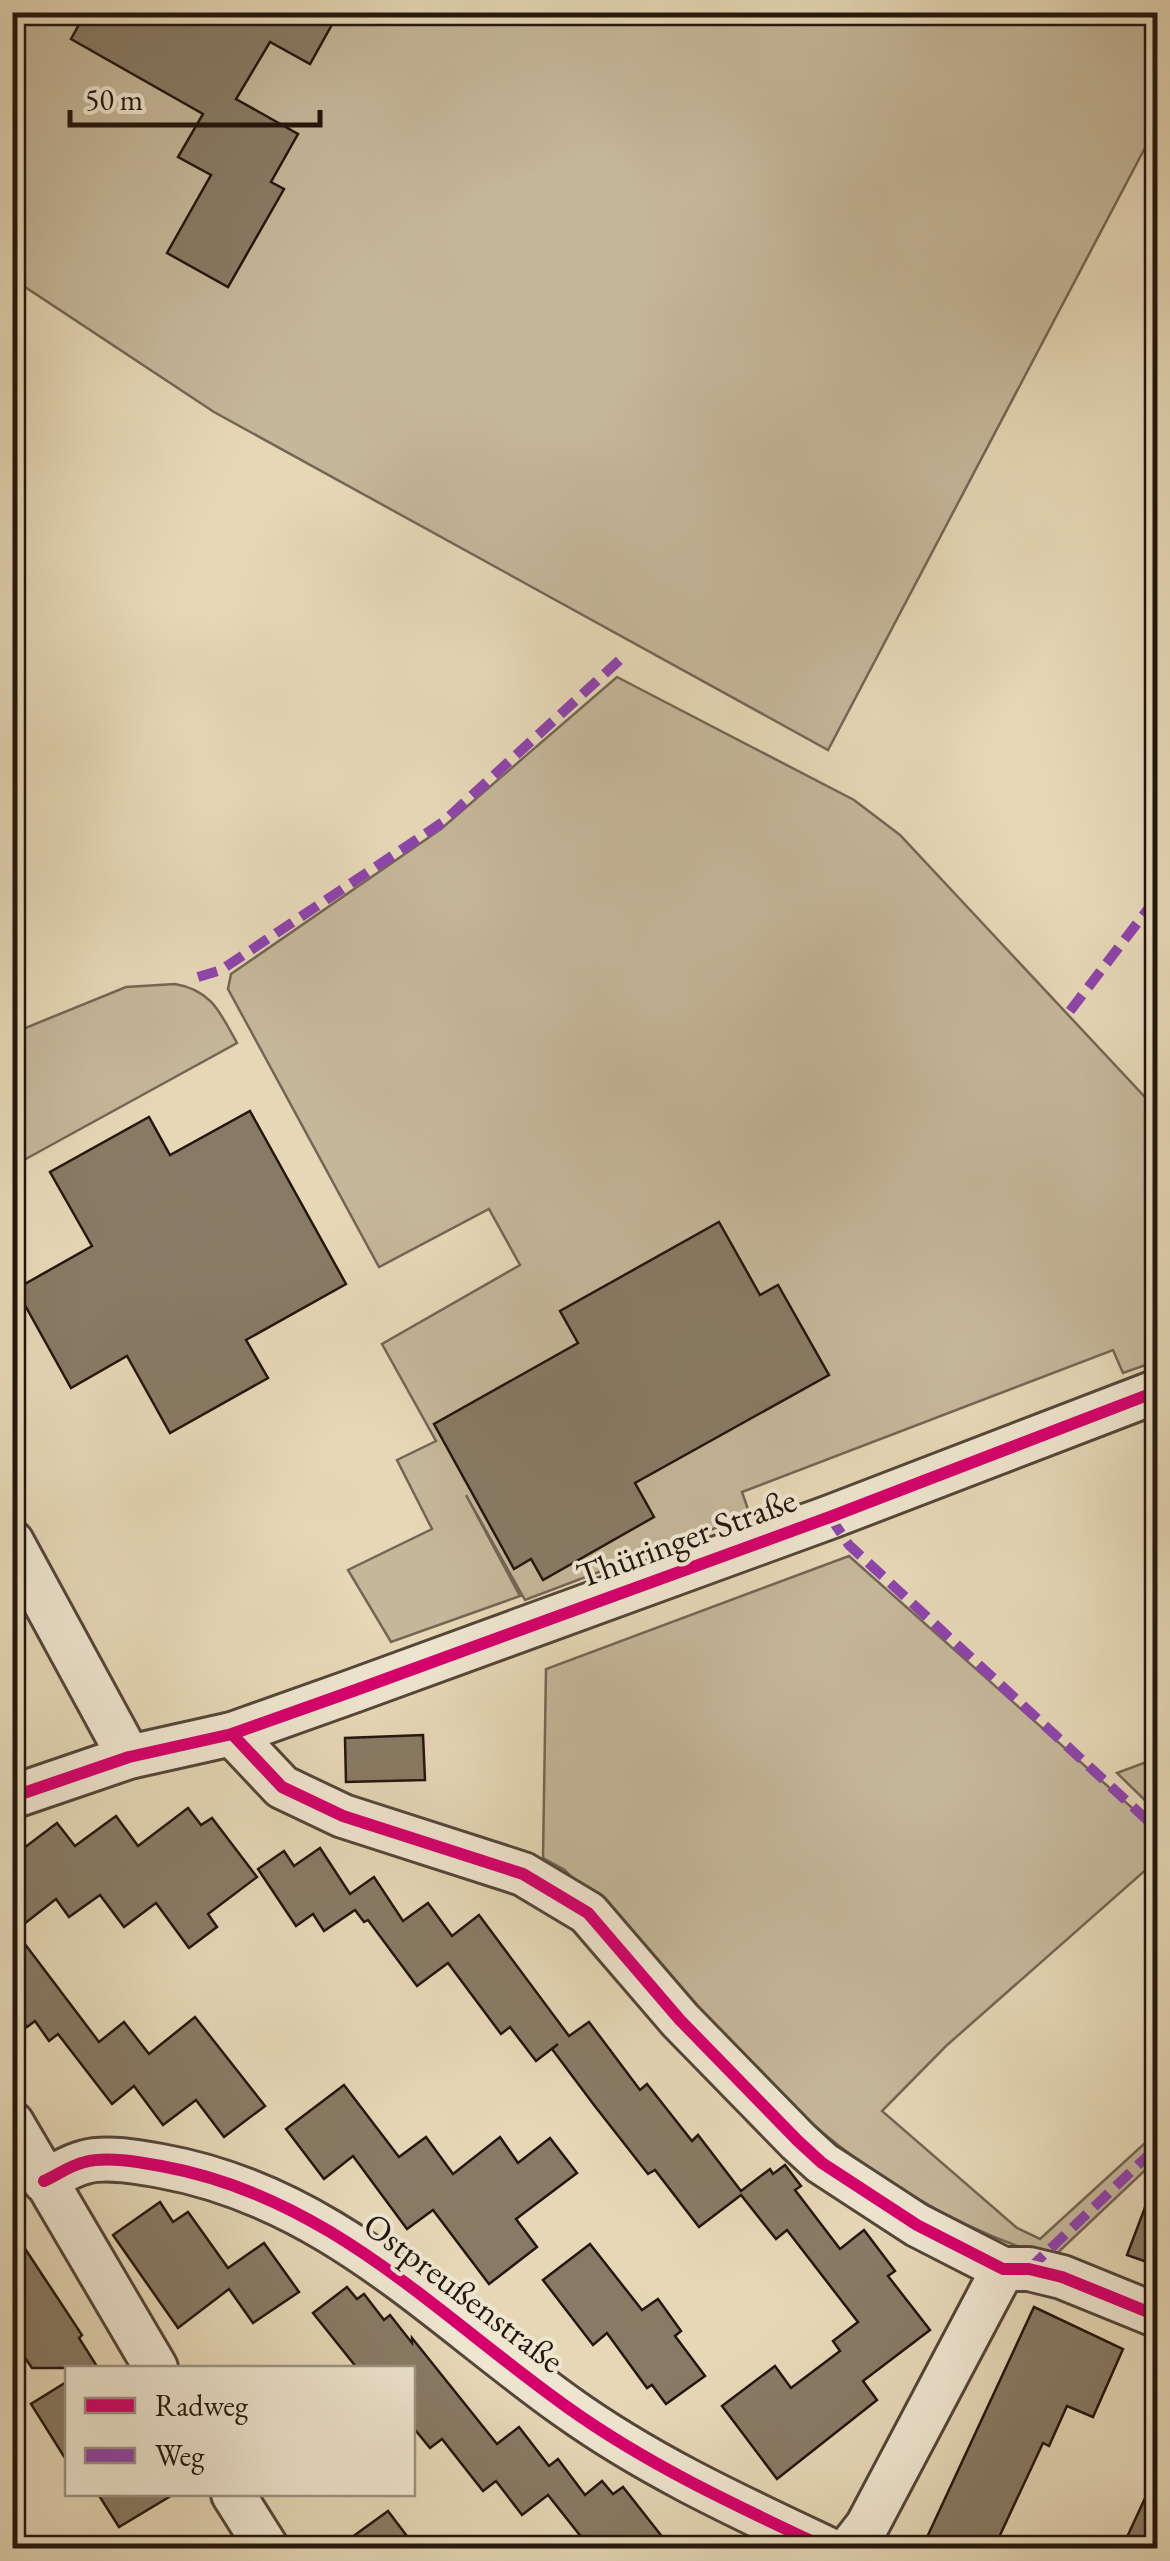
<svg xmlns="http://www.w3.org/2000/svg" width="1170" height="2561" font-family="'EB Garamond',serif">
	<style>
		.green { fill: #c5b79a; stroke: #746654; stroke-width: 2.5 }
		.building { fill: #887b65; stroke: #23160d; stroke-width: 2.5 }
		.lines { fill: none; stroke-linecap: round; stroke-linejoin: round }
		.minor-casing { stroke: #544638; stroke-width: 48 }
		.minor { stroke: #efe6d0; stroke-width: 42 }
		.quiet { stroke: #8e44ad; stroke-width: 10; stroke-dasharray: 20 10; stroke-linecap: butt }
		.cycleway-casing { stroke: #efe6d0; stroke-width: 19 }
		.cycleway { stroke: #d6006c; stroke-width: 12 }
		.labels { text-anchor: middle; dominant-baseline: central; stroke-width: 8; stroke-linejoin: round; paint-order: stroke }
		.street-label { font-size: 35px; fill: #23160d; stroke: #efe6d0 }
	</style>
	<rect width="100%" height="100%" fill="#e6d8b7"/>
	<filter id="stains"><feTurbulence type="fractalNoise" baseFrequency=".002" numOctaves="4"/><feColorMatrix values="0 0 0 0 .2 0 0 0 0 .09 0 0 0 0 .02 0 0 0 .5 -.17"/></filter>
	<radialGradient id="worn" r=".72"><stop offset=".6" stop-color="#630" stop-opacity="0"/><stop offset="1" stop-color="#630" stop-opacity=".3"/></radialGradient>
	<g class="green">
		<path d="M12 13H1157V125L828 750 214 412 13 279Z"/>
		<path d="M617 677 854 800 900 835 1157 1110V1361L1123 1373 1113 1350 742 1492 750 1515 525 1600 466 1495 520 1596 391 1642 348 1570 432 1529 397 1460 436 1441 382 1344 520 1265 489 1209 379 1267 228 989 231 974 441 829Z"/>
		<path d="M175 984C211 990 220 1012 237 1043L13 1166V1033L126 987Z"/>
		<path d="M849 1556 1157 1830V1860L946 2046 882 2111 1017 2228 1040 2239 1157 2132V2159L1052 2258C834 2191 714 2029 565 1870L543 1858 546 1669Z"/>
		<path d="M1157 1758V1812L1117 1773Z"/>
	</g>
	<g class="building">
		<path d="M86 12H339L310 64 270 42 236 99 298 134 271 182 284 189 228 287 167 253 211 175 178 157 203 114 71 39Z"/>
		<path d="M250 1111 346 1284 246 1340 268 1378 170 1433 127 1356 71 1388 16 1289 92 1246 50 1172 149 1117 170 1155Z"/>
		<path d="M719 1222 760 1295 778 1285 829 1375 635 1483 654 1517 543 1580 531 1559 514 1569 434 1424 578 1343 560 1311Z"/>
		<path d="M423 1735 425 1780 346 1782 345 1738Z"/>
		<path d="M188 1808 201 1825 212 1818 257 1877 208 1914 217 1927 189 1948 156 1903 124 1927 100 1895 69 1917 56 1899 15 1931 99 2042 124 2022 149 2054 195 2017 265 2106 224 2137 196 2100 163 2125 134 2086 112 2104 58 2034 49 2041 35 2021 27 2027 12 2007V1857L57 1823 75 1846 116 1816 138 1846Z"/>
		<path d="M320 1848 350 1894 374 1877 403 1921 428 1903 452 1936 479 1915 569 2036 589 2022 640 2090 647 2084 692 2141 698 2135 741 2191 770 2169 773 2174 785 2165 801 2186 795 2190 840 2249 864 2230 895 2271 888 2276 930 2330 863 2381 877 2400 777 2479 722 2406 775 2366 791 2388 840 2351 833 2341 858 2322 787 2230 776 2239 741 2195 699 2227 655 2170 648 2174 594 2105 552 2049 558 2044 536 2061 510 2027 501 2034 448 1963 417 1986 368 1920 364 1922 355 1910 324 1931 313 1914 296 1926 258 1869 284 1851 294 1866Z"/>
		<path d="M344 2085 399 2157 426 2137 453 2174 500 2137 518 2163 550 2138 577 2173 516 2219 537 2247 489 2284 433 2210 407 2229 353 2156 324 2179 286 2129Z"/>
		<path d="M1155 2181H1158V2266L1127 2255Z"/>
		<path d="M160 2202 173 2222 188 2212 228 2268 264 2243 299 2292 253 2323 229 2289 178 2328 113 2235Z"/>
		<path d="M12 2229 82 2335 79 2338 98 2368H32L12 2339Z"/>
		<path d="M590 2244 642 2310 658 2299 681 2331 675 2336 705 2376 666 2404 652 2385 647 2388 607 2333 593 2345 543 2280Z"/>
		<path d="M347 2287 357 2299 364 2294 384 2320 390 2315 412 2343V2338L497 2444 519 2427 549 2466 558 2459 585 2495 602 2481 613 2494 623 2487 671 2548H590L548 2495 522 2515 496 2481 483 2491 442 2439 430 2448 412 2426V2368H357L313 2313Z"/>
		<path d="M1034 2307 1123 2349 1093 2417 1067 2406 1049 2446 1043 2443 994 2548H922Z"/>
		<path d="M68 2381V2463L31 2404Z"/>
		<path d="M1158 2470V2548H1122Z"/>
		<path d="M98 2494H174L119 2527Z"/>
		<path d="M388 2511 416 2548H337Z"/>
	</g>
	<g class="lines">
		<g class="minor-casing">
			<g id="minor">
				<path d="M12 1542 129 1757"/>
				<path d="M232 1734 282 1787 343 1816 523 1874 588 1913 680 2020 798 2141 822 2163 917 2225 1003 2269H1029L1062 2277 1158 2316"/>
				<path d="M12 1797 129 1757 232 1734 353 1691 830 1517 1158 1391"/>
				<path d="M12 2123 156 2368"/>
				<path d="M44 2181C57 2175 71 2165 85 2162 106 2156 139 2162 161 2166 328 2196 435 2313 567 2407 648 2465 737 2506 826 2548"/>
				<path d="M233 2494 267 2548"/>
				<path d="M853 2544 867 2526 1003 2269"/>
			</g>
		</g>
		<use href="#minor" class="minor"/>
		<g class="quiet">
			<path d="M198 977 221 970 443 822 623 657"/>
			<path d="M1070 1011 1158 896"/>
			<path d="M830 1517 849 1545 1158 1830"/>
			<path d="M1029 2269 1158 2146"/>
		</g>
		<g class="cycleway-casing">
			<g id="cycleway">
				<path d="M232 1734 282 1787 343 1816 523 1874 588 1913 680 2020 798 2141 822 2163 917 2225 1003 2269H1029L1062 2277 1158 2316"/>
				<path d="M12 1797 129 1757 232 1734 353 1691 830 1517 1158 1391"/>
				<path d="M44 2181C57 2175 71 2165 85 2162 106 2156 139 2162 161 2166 328 2196 435 2313 567 2407 648 2465 737 2506 826 2548"/>
			</g>
		</g>
		<use href="#cycleway" class="cycleway"/>
	</g>
	<g class="labels">
		<g class="street-label">
			<text transform="translate(686 1537) rotate(-20)">Thüringer Straße</text>
			<text transform="translate(464 2292) rotate(37)">Ostpreußenstraße</text>
		</g>
	</g>
	<rect width="1170" height="2561" fill="none" stroke="#e6d8b7" stroke-width="50"/>
	<rect x="15" y="15" width="1140" height="2531" fill="none" stroke="#23160d" stroke-width="5"/>
	<rect x="25" y="25" width="1120" height="2511" fill="none" stroke="#23160d" stroke-width="2.5"/>
	<rect x="65" y="2366" width="350" height="130" fill="#efe6d0" stroke="#9d9382" stroke-width="2.5"/>
	<rect x="85" y="2398" width="50" height="15" fill="#d6006c" stroke="#9d9382" stroke-width="2.5"/>
	<text x="155" y="2416" font-size="30" fill="#23160d">Radweg</text>
	<rect x="85" y="2448" width="50" height="15" fill="#8e44ad" stroke="#9d9382" stroke-width="2.5"/>
	<text x="155" y="2466" font-size="30" fill="#23160d">Weg</text>
	<path d="M70 110v15h250v-15" fill="none" stroke="#23160d" stroke-width="5"/>
	<text x="85" y="110" font-size="30" fill="#23160d" stroke="#efe6d0" stroke-width="8" paint-order="stroke">50 m</text>
	<rect width="100%" height="100%" filter="url(#stains)"/>
	<rect width="100%" height="100%" fill="url(#worn)"/>
</svg>
